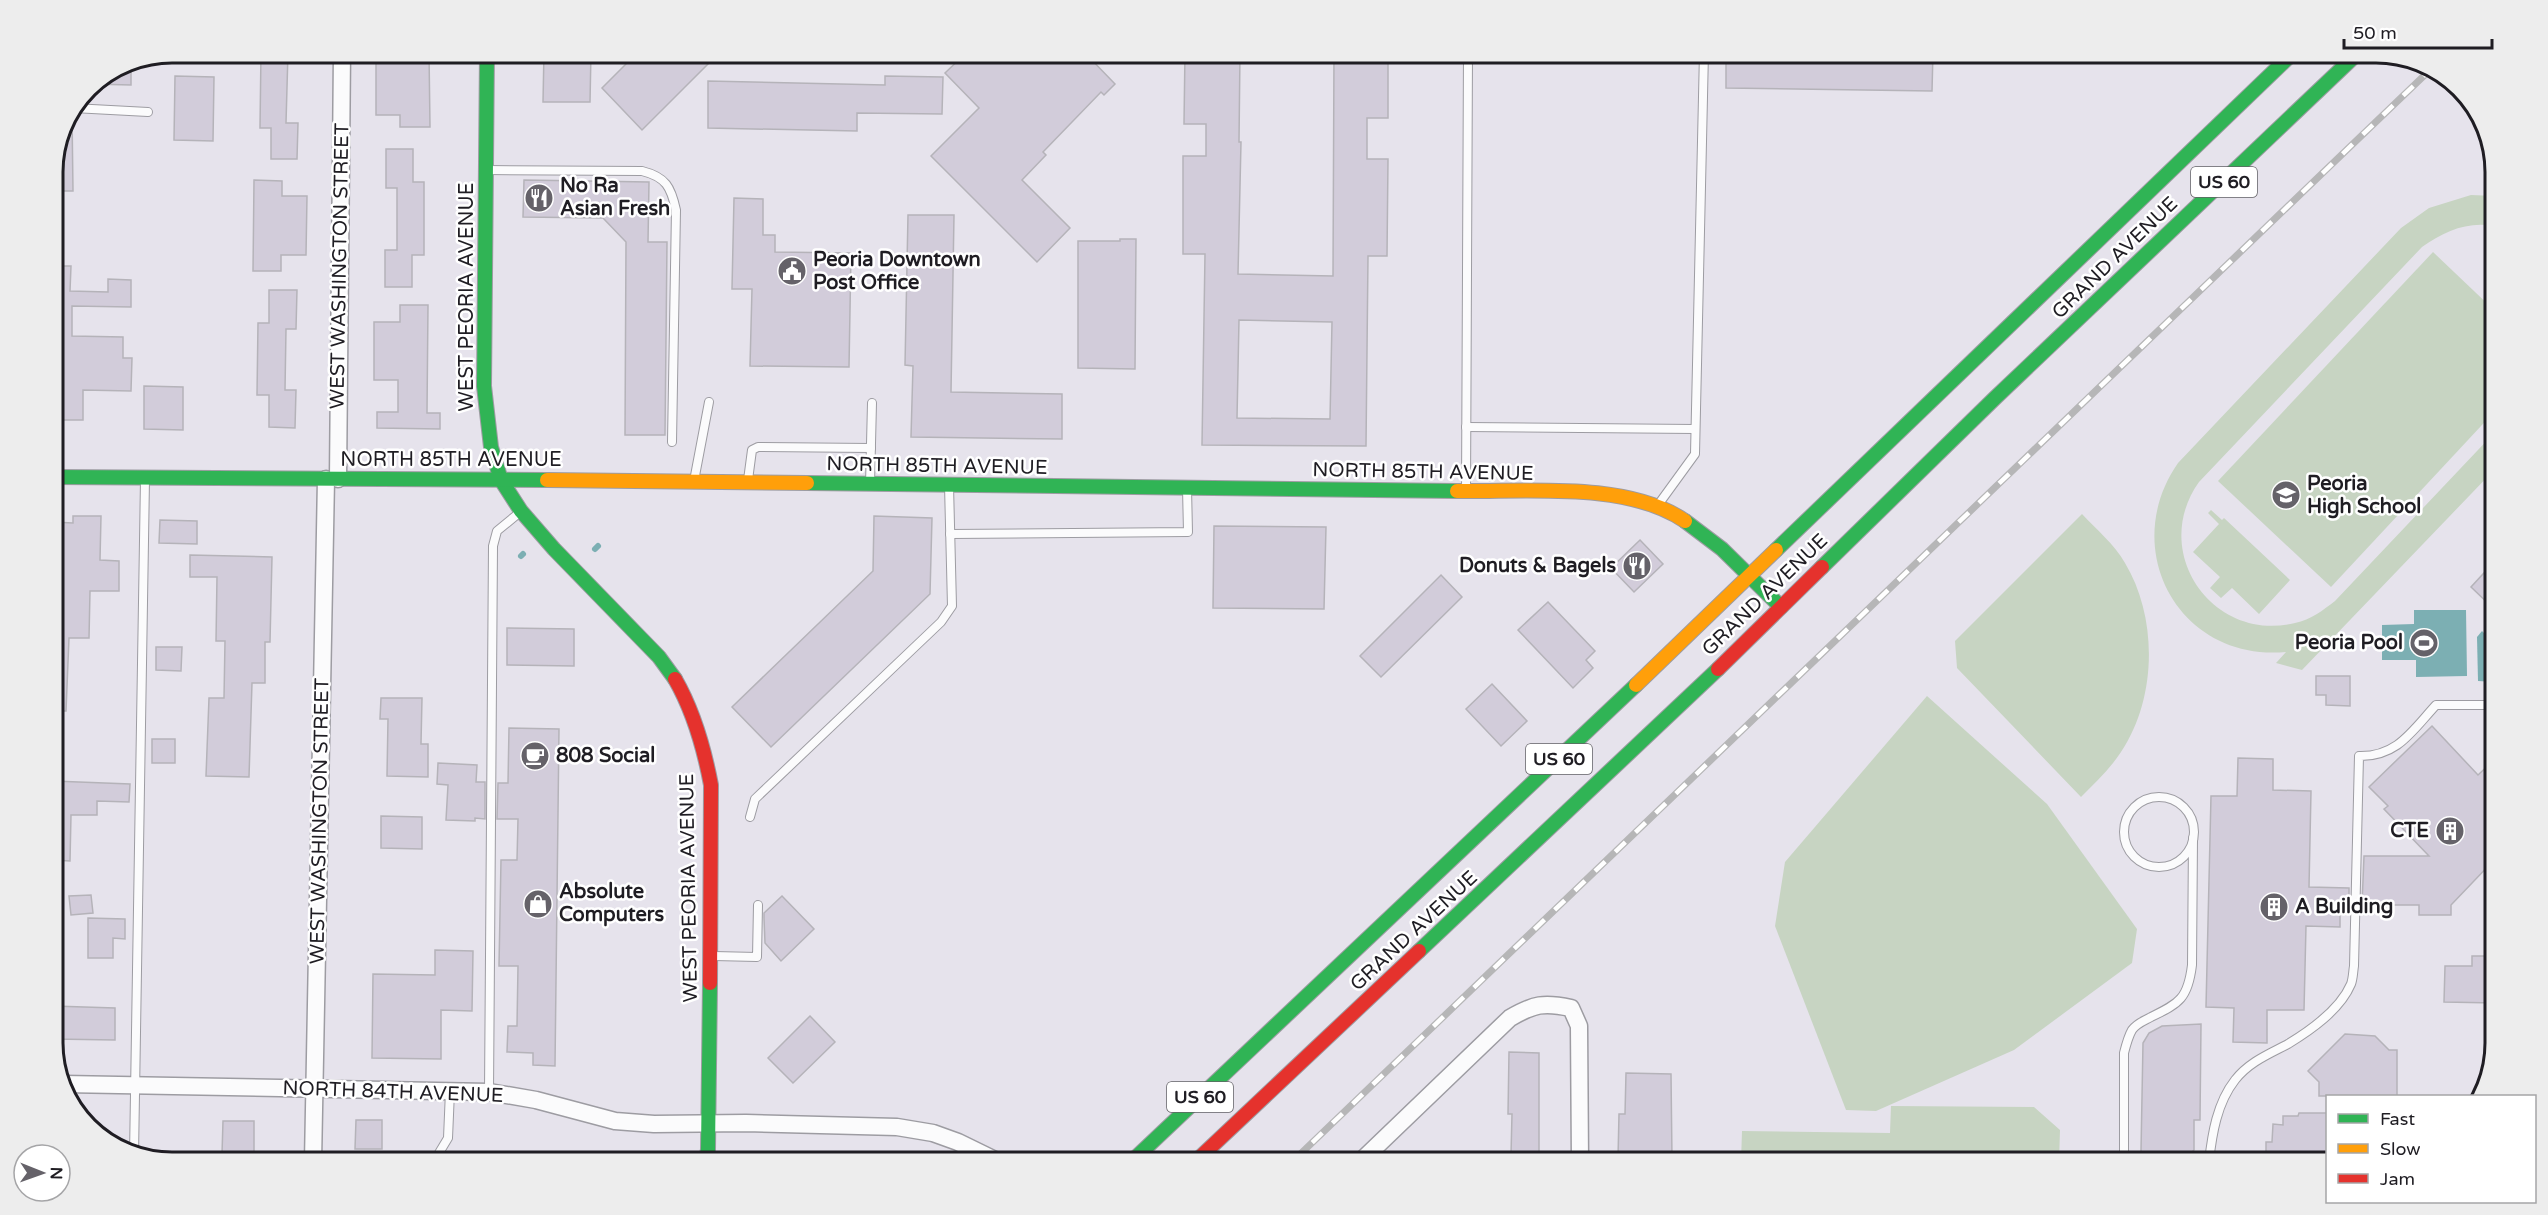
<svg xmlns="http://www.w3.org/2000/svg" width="2548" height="1215" font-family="'Varela Round',sans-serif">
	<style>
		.green { fill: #c7d4c2 }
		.water { fill: #7cafb3 }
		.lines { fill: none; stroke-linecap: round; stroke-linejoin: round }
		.stream { stroke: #7cafb3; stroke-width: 6 }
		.building { fill: #d2ccda; stroke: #b5b3b9; stroke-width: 1.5; fill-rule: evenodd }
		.lane-casing { stroke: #9d9ca2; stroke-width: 10 }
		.street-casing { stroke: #9d9ca2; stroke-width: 19 }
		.fast-casing { stroke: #9d9ca2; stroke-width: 16 }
		.slow-casing { stroke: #9d9ca2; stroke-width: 16 }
		.jam-casing { stroke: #9d9ca2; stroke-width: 16 }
		.lane { stroke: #fbfbfc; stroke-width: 8 }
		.street { stroke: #fbfbfc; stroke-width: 16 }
		.fast { stroke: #30b455; stroke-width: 14 }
		.slow { stroke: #ff9f0a; stroke-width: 14 }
		.jam { stroke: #e5322d; stroke-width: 14 }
		.rail-casing { stroke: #b6b6b7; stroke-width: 7 }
		.rail { stroke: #fff; stroke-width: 4.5; stroke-dasharray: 14; stroke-linecap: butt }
		.labels { text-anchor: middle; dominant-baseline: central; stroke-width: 5; stroke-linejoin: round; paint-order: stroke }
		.shield { fill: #fff; stroke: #626165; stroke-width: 1.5 }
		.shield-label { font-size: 18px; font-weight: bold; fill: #1f1d23 }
		.poi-label { font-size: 20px; font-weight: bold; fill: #1f1d23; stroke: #fff; text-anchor: start }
		.street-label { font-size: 20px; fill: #1f1d23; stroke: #fff }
		.rim { fill: none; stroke: #1f1d23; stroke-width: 3 }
	</style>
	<rect width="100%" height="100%" fill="#e6e3ec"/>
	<g class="green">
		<path d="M2471 195 2495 196V226C2467 221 2445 231 2422 247L2199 482C2149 552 2213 643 2295 623 2311 620 2323 610 2335 601L2495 432V469L2302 670 2276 663 2286 652C2179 662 2118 549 2178 463L2401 228 2429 208Z"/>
		<path d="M2433 252 2495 311V411L2331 587 2218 481Z"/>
		<path d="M2211 510 2222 520 2224 518 2290 580 2259 614 2232 588 2221 598 2210 588 2220 577 2193 552 2219 524 2208 513Z"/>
		<path d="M2082 514C2097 530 2114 544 2125 563 2158 618 2157 698 2121 752 2110 769 2095 783 2081 797L1957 668 1955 641Z"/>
		<path d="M1927 696 2047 804 2137 929 2132 963 2014 1050 1876 1111 1846 1110 1775 926 1785 862Z"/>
		<path d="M1891 1106 2034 1107 2060 1130 2059 1162H1741L1742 1131 1890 1133Z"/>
	</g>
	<g class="water">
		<path d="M2414 610H2466L2467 676 2416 677V660H2382V625L2414 624Z"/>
		<path d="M2482 631 2495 644V682L2478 681 2477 637Z"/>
	</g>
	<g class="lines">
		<g class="stream">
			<path d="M595 549 598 546"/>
			<path d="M521 556 523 554"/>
		</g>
	</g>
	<g class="building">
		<path d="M261 52H288L286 123H298L297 159H271V128H260Z"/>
		<path d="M402 52H429L430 127H400V115H376V55H402Z"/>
		<path d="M544 52H591L590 102H543Z"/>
		<path d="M638 52H720L642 130 602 88Z"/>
		<path d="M967 52H1084L1115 84 1104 95 1101 92 1043 152 1046 155 1022 180 1070 228 1037 262 931 156 979 108 945 73Z"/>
		<path d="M1185 52H1240L1239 142H1241L1238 274 1333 276 1334 52H1388V118H1367V159H1388L1387 256H1368L1366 446 1202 445 1205 254H1183V156H1206V124H1184ZM1239 320 1332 322 1330 419 1237 418Z"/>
		<path d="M1726 52H1933L1932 91 1726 88Z"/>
		<path d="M127 61H131V85L92 84Z"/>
		<path d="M175 76 214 77 213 141 174 140Z"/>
		<path d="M885 76 943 77 942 114 857 113V131L708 128V81L885 85Z"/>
		<path d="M69 114H72L73 191H53V164L65 119Z"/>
		<path d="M386 149H413V182H424V255H412V287H385V250H397V188H386Z"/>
		<path d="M254 180 282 181V196H307L306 255H281V271H253Z"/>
		<path d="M524 180 649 182 648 242H667L665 435H625L626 242 603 218 523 217Z"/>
		<path d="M734 198 763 199V235H775V252L851 253 849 367 750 366 752 289H732Z"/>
		<path d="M908 215H954L951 392 1062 394V439L911 437 913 366 905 365Z"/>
		<path d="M1120 239H1136L1135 369 1078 368V241H1120Z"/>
		<path d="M53 266H71L70 291 108 292V279L131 280V307L72 306V336L123 337V358H132L131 391 83 390V420H53Z"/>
		<path d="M269 290H297L296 329H286L285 390H296L295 428 269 427V395H257L258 323H269Z"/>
		<path d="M400 305H428L427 413H440V429L377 428V412H398V380H374V322H400Z"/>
		<path d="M144 386 183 387V430L144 429Z"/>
		<path d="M73 516H101L100 560 119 561V591H90L89 638H69L66 711H53V522L73 523Z"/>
		<path d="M874 516 932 518 930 594 771 747 732 707 873 571Z"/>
		<path d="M160 520 197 521V544L159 543Z"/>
		<path d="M1214 526 1326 527 1324 609 1213 608Z"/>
		<path d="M1640 540 1663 564 1634 592 1611 568Z"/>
		<path d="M190 555 272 557 270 642H265V683H252L249 777 206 776 209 698H224L225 641H216L217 577H190Z"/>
		<path d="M2495 561V610L2471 587Z"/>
		<path d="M1441 575 1462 597 1381 677 1360 656Z"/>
		<path d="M1548 602 1595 651 1586 660 1593 668 1573 688 1518 630Z"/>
		<path d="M507 628 574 629V666L507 665Z"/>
		<path d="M156 647H182L181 671 156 670Z"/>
		<path d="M2316 676H2350V706L2326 705V695H2316Z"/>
		<path d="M1492 684 1527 721 1501 746 1466 709Z"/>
		<path d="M381 698H422L421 744H428V777L387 776 388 719H380Z"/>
		<path d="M2432 726 2478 775 2495 759V859L2451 905V915H2419V905H2362L2364 856H2429L2384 809 2388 806 2369 787Z"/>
		<path d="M509 728 559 729 555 1066 533 1065V1053L507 1052 508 1026H517L518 966H499L501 860H517L518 819H497L498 783H508Z"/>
		<rect x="152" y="739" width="23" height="24"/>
		<path d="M2238 758 2273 759V790L2311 791 2309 887 2349 888V905H2340V927L2306 926 2304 1010H2267V1043L2233 1042 2234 1008 2206 1007 2211 796H2237Z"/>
		<path d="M438 763 477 765 476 782H485V819L475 818V821L446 820 448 785 437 784Z"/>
		<path d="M53 781 130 784 129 802 97 801V815H71L70 861 53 860Z"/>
		<path d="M381 816 422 817V849L381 848Z"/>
		<path d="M91 895 93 913 71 915 69 896Z"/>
		<path d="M782 896 814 929 781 961 765 943 764 918V913Z"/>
		<path d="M88 918 125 919V939L113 938V958H88Z"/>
		<path d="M435 950 473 951 472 1011 441 1010V1059L372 1058 373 974 435 975Z"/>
		<path d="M2472 956H2495V1003L2444 1002 2445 966H2472Z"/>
		<path d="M53 1006 115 1008V1040L53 1039Z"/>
		<path d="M810 1016 835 1042 793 1083 768 1058Z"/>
		<path d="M2201 1024 2200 1120H2194V1150L2182 1162H2152L2141 1151 2143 1043 2149 1033 2162 1026Z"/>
		<path d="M2345 1034 2375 1036 2389 1050H2397V1096H2319V1082L2308 1071Z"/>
		<path d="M1509 1052 1539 1053V1156L1511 1155 1512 1114H1508Z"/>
		<path d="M1626 1073 1671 1074 1672 1159 1618 1158 1619 1114H1625Z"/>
		<path d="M2299 1113H2328V1162H2266V1142H2272L2273 1124 2283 1125V1116H2298Z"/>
		<path d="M356 1120H382V1149H355Z"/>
		<path d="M223 1121H254V1155L222 1154Z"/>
	</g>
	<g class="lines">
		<g class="lane-casing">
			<g id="lane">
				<path d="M73 108 148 112"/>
				<path d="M487 170 642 171C666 177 671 187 676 210L672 442"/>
				<path d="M1466 427 1695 429"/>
				<path d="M748 480 752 450 758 447 871 448"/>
				<path d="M694 481 709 402"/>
				<path d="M870 484 872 403"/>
				<path d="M1466 491 1468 52"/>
				<path d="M1658 505 1695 454 1704 52"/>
				<path d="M950 534 1188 532 1187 488"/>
				<circle cx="2159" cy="832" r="35"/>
				<path d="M750 817 755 799 941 622 952 606 949 485"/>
				<path d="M714 956 757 957 758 905"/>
				<path d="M489 1092 493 546 497 531 519 513"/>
				<path d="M134 1155 145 479"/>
				<path d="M364 1157 436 1158 448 1138 450 1091"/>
				<path d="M2124 1162V1053C2126 1045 2128 1037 2132 1030 2137 1023 2144 1021 2151 1017 2180 1003 2188 998 2192 965L2193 838"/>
				<path d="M2209 1162C2212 1134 2217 1103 2235 1080 2249 1062 2269 1054 2288 1044 2311 1030 2340 1010 2351 984 2353 979 2353 972 2354 966L2359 756C2397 757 2412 731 2436 705H2495"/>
			</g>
		</g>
		<g class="street-casing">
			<g id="street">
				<path d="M338 479 342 52"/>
				<path d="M64 1084 489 1092 536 1100 615 1121 654 1124 746 1123 897 1127 933 1133 958 1142 999 1162"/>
				<path d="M313 1162 326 479"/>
				<path d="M1360 1162 1510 1018C1534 1004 1544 1002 1571 1008L1579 1026 1580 1162"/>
			</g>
		</g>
		<g class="fast-casing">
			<g id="fast">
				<path d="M487 52 484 386 491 447 501 480 521 511 554 549 659 657 675 679"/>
				<path d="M53 477 547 480"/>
				<path d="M807 483 1457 491"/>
				<path d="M1685 521 1722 549 1781 607"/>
				<path d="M1776 550 2294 52"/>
				<path d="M1822 567 1995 398 2359 52"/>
				<path d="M1419 951 1718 669"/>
				<path d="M705 1162 708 1150 710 983"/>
				<path d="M1131 1162 1636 685"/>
			</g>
		</g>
		<g class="slow-casing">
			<g id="slow">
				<path d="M547 480 807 483"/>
				<path d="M1457 491C1526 492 1627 481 1685 521"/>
				<path d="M1636 685 1776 550"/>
			</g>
		</g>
		<g class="jam-casing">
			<g id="jam">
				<path d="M1718 669 1822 567"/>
				<path d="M675 679C694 712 704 748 711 785L710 983"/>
				<path d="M1195 1162 1419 951"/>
			</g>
		</g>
		<use href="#lane" class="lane"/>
		<use href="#street" class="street"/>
		<use href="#fast" class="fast"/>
		<use href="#slow" class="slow"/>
		<use href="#jam" class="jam"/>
		<g class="rail-casing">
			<path id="rail" d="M1292 1162 2431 69"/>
		</g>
		<use href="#rail" class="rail"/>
	</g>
	<defs>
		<g id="restaurant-disc" transform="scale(1.5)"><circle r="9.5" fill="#656269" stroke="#fff"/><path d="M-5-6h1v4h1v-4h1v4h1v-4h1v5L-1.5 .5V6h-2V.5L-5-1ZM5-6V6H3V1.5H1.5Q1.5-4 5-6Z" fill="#fff"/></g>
		<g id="civic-disc" transform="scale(1.5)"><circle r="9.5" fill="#656269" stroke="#fff"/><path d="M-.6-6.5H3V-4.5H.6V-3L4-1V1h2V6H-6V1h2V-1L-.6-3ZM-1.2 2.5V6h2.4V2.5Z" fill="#fff"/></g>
		<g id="school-disc" transform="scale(1.5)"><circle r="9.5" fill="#656269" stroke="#fff"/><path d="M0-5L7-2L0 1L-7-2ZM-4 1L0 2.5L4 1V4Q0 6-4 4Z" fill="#fff"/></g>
		<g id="stadium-disc" transform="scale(1.5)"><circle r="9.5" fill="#656269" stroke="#fff"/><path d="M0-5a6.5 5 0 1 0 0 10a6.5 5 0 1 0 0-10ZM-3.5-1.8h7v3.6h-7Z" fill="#fff"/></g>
		<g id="cafe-disc" transform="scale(1.5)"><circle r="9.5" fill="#656269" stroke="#fff"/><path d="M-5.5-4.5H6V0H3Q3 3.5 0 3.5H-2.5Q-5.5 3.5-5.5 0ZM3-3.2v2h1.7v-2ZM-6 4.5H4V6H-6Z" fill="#fff"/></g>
		<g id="building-disc" transform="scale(1.5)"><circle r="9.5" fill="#656269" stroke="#fff"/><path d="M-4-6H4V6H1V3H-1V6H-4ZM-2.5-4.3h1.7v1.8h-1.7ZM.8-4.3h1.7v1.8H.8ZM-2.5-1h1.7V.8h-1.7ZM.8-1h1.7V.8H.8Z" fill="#fff"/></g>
		<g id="shop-disc" transform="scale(1.5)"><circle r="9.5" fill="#656269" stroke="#fff"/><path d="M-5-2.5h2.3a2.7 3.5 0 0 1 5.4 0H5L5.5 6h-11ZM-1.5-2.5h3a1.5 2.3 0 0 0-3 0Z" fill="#fff"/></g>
	</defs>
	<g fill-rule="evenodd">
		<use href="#restaurant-disc" x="539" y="198"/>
		<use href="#civic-disc" x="792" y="271"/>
		<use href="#school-disc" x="2286" y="495"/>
		<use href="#restaurant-disc" x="1637" y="566"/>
		<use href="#stadium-disc" x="2424" y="643"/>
		<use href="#cafe-disc" x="535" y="756"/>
		<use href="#building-disc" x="2450" y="831"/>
		<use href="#shop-disc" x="538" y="904"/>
		<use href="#building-disc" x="2274" y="907"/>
	</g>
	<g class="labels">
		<g class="shield">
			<rect x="2191" y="167" width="66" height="30" rx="4.5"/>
			<rect x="1526" y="744" width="66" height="30" rx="4.5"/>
			<rect x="1167" y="1082" width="66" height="30" rx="4.5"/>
		</g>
		<g class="shield-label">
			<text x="2224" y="182">US 60</text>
			<text x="1559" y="759">US 60</text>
			<text x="1200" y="1097">US 60</text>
		</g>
		<g class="poi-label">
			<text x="560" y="186">No Ra<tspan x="560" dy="23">Asian Fresh</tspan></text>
			<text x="813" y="260">Peoria Downtown<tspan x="813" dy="23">Post Office</tspan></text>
			<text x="2307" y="484">Peoria<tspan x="2307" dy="23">High School</tspan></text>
			<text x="1616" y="566" text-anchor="end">Donuts &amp; Bagels</text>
			<text x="2403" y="643" text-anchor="end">Peoria Pool</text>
			<text x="556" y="756">808 Social</text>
			<text x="2429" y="831" text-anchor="end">CTE</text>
			<text x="559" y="892">Absolute<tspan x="559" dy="23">Computers</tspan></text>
			<text x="2295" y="907">A Building</text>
		</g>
		<g class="street-label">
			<text transform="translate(2115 258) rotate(-44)">GRAND AVENUE</text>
			<text transform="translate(340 266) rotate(-89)">WEST WASHINGTON STREET</text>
			<text transform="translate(467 297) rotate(-90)">WEST PEORIA AVENUE</text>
			<text x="451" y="460">NORTH 85TH AVENUE</text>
			<text transform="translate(937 466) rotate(1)">NORTH 85TH AVENUE</text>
			<text transform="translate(1423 472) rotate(1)">NORTH 85TH AVENUE</text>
			<text transform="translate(1765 595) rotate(-44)">GRAND AVENUE</text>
			<text transform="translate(320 821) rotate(-89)">WEST WASHINGTON STREET</text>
			<text transform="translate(689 888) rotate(-91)">WEST PEORIA AVENUE</text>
			<text transform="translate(1414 931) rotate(-43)">GRAND AVENUE</text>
			<text transform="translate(393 1092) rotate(2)">NORTH 84TH AVENUE</text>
		</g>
	</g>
	<path d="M0 0H2548V1215H0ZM172 63H2376A109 109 0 0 1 2485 172V1043A109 109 0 0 1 2376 1152H172A109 109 0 0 1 63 1043V172A109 109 0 0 1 172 63Z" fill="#ededed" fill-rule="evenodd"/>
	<path class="rim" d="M172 63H2376A109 109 0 0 1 2485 172V1043A109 109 0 0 1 2376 1152H172A109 109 0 0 1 63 1043V172A109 109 0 0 1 172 63Z"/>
	<rect x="2326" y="1095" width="210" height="108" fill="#ffffff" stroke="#a5a5a7" stroke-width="1.5"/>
	<rect x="2338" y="1114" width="30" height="9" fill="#30b455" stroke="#a5a5a7" stroke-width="1.5"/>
	<text x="2380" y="1125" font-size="18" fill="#1f1d23">Fast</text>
	<rect x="2338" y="1144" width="30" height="9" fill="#ff9f0a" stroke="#a5a5a7" stroke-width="1.5"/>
	<text x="2380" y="1155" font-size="18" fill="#1f1d23">Slow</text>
	<rect x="2338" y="1174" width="30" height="9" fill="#e5322d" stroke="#a5a5a7" stroke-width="1.5"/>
	<text x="2380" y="1185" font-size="18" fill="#1f1d23">Jam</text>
	<g transform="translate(42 1173) rotate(91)"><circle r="28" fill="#ffffff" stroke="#a5a5a7" stroke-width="1.5"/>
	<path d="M0-4.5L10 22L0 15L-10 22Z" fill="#656269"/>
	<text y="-9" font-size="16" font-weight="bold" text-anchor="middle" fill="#1f1d23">N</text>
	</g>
	<path d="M2344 39v9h148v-9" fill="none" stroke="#1f1d23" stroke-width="3"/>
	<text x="2353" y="39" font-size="18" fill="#1f1d23" stroke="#ffffff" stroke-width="4.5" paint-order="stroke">50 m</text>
</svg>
